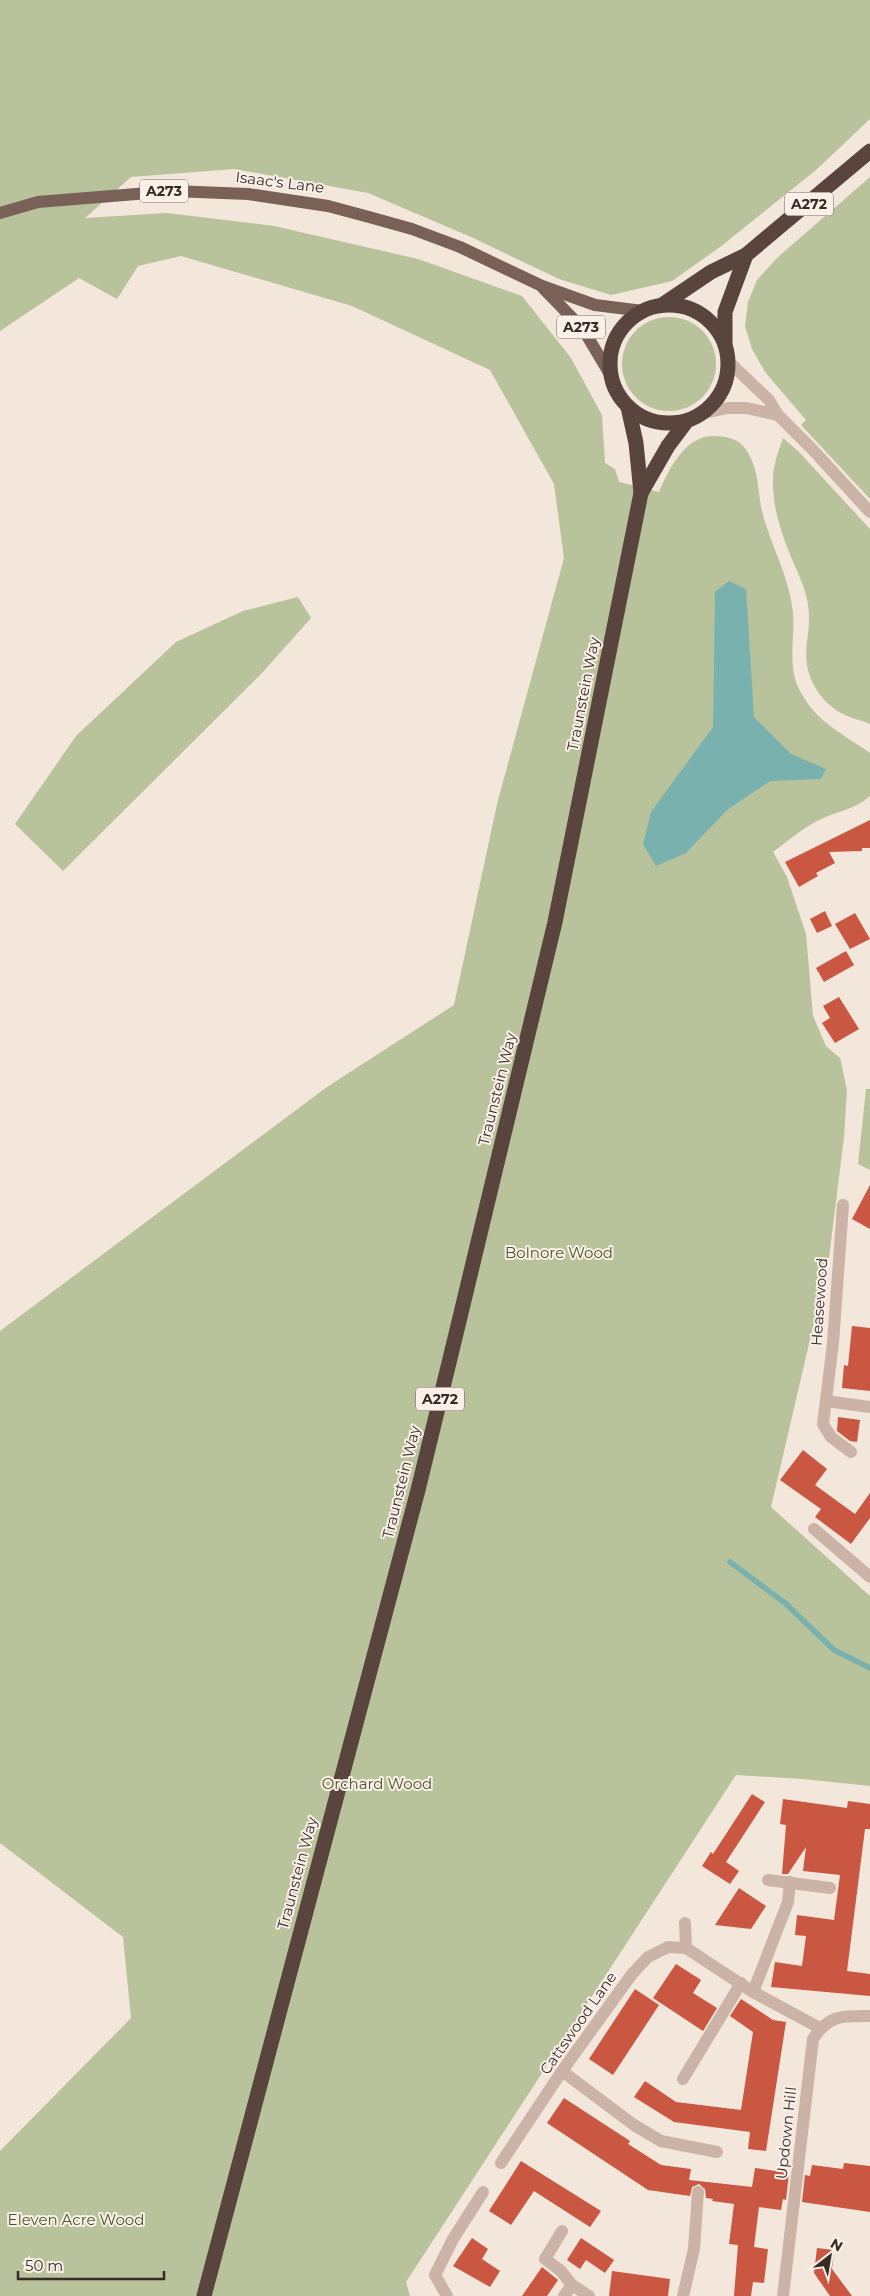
<svg xmlns="http://www.w3.org/2000/svg" width="870" height="2296" font-family="Montserrat,sans-serif">
	<style>
		.green { fill: #b8c29b }
		.water { fill: #79b1ae }
		.lines { fill: none; stroke-linecap: round; stroke-linejoin: round }
		.stream { stroke: #79b1ae; stroke-width: 5.5 }
		.building { fill: #ca5742 }
		.street { stroke: #cbb4a7; stroke-width: 12 }
		.primary { stroke: #7a6158; stroke-width: 12 }
		.highway { stroke: #59443e; stroke-width: 15 }
		.labels { text-anchor: middle; dominant-baseline: central; stroke-width: 4; stroke-linejoin: round; paint-order: stroke }
		.shield { fill: #faf0e8; stroke: #726662; stroke-width: 1 }
		.shield-label { font-size: 14px; font-weight: bold; fill: #372b28 }
		.street-label { font-size: 15px; fill: #372b28; stroke: #faf0e8 }
		.park-label { font-size: 15px; fill: #4a562a; stroke: #faf0e8 }
	</style>
	<rect width="100%" height="100%" fill="#f3e6db"/>
	<g class="green">
		<path d="M0 0H870V119L816 170 720 247 672 281 611 295 559 279 471 237 368 193 234 169 131 177 85 218 167 213 274 226 418 259 522 296 571 358 602 415 605 463 615 469 619 482 659 492C669 469 685 436 713 436 723 436 738 438 744 447 760 467 757 492 763 515 772 548 790 579 793 613 795 639 787 667 800 691 817 723 842 733 870 753V796C856 809 838 811 821 819 804 827 788 841 773 852L787 877 806 934 813 1016 826 1046 840 1058 847 1090 844 1137 829 1258 771 1507 870 1596V1786L803 1779 736 1775 406 2282 410 2296H0V2151L131 2018 123 1937 0 1843V1331L327 1087 454 1005 497 804 564 558 554 484 490 370 352 306 181 256 138 266 117 299 79 278 0 331Z"/>
		<path d="M870 177V499L801 425 806 420 765 372 752 349 745 326 748 302 757 280 777 258Z"/>
		<circle cx="669" cy="364" r="47"/>
		<path d="M783 438 798 451 870 529V724C862 720 853 719 845 715 833 710 821 698 815 687 797 655 813 637 808 605 806 589 798 574 792 559 781 533 772 506 773 478 773 465 779 450 783 438Z"/>
		<path d="M298 597 311 618 262 673 63 871 15 824 76 736 176 642 243 611Z"/>
		<path d="M866 1089H870V1170L858 1164Z"/>
	</g>
	<path class="water" d="M729 581 746 589 754 717 791 754 826 769 821 779 770 781 727 810 686 853 656 866 643 844 651 812 713 727 715 592Z"/>
	<g class="lines">
		<path class="stream" d="M730 1562 785 1603 834 1650 870 1668"/>
	</g>
	<g class="building">
		<path d="M870 820V848H862V851L829 852 835 863 816 873 818 876 799 887 785 862Z"/>
		<path d="M825 911 832 926 817 933 810 919Z"/>
		<path d="M855 913 870 939 850 949 835 924Z"/>
		<path d="M846 951 854 965 824 982 816 968Z"/>
		<path d="M839 997 859 1029 835 1043 822 1023 830 1018 823 1006Z"/>
		<path d="M870 1185V1229L852 1219Z"/>
		<path d="M852 1326 870 1328V1391L842 1388 844 1365 848 1366Z"/>
		<path d="M838 1417 860 1420 857 1442 850 1441 837 1431Z"/>
		<path d="M803 1450 827 1469 815 1485 855 1514 870 1493V1518L851 1544 815 1517 821 1509 780 1480Z"/>
		<path d="M752 1794 765 1802 726 1862 739 1871 730 1884 702 1866 711 1852 713 1854Z"/>
		<path d="M783 1799 847 1808 848 1801 870 1804V1829H865L847 1971 870 1974V1996L771 1987 775 1962 802 1966 806 1936 795 1935 797 1915 834 1920 840 1875 803 1871 806 1847 788 1874H782L786 1825 780 1824Z"/>
		<path d="M739 1888 766 1906 751 1929 715 1925Z"/>
		<path d="M676 1964 701 1980 693 1993 717 2008 703 2031 653 1998Z"/>
		<path d="M635 1989 659 2005 613 2075 589 2059Z"/>
		<path d="M741 1999 773 2020 786 2022 766 2151 748 2149 750 2132 674 2122 634 2097 645 2081 676 2102 741 2110 753 2032 730 2016Z"/>
		<path d="M564 2098 630 2141 628 2144 661 2165 691 2169 689 2180 752 2187 755 2168 789 2173 786 2200 783 2199 781 2210 759 2207 754 2247 768 2249 764 2283 753 2282 751 2296H734L738 2245 729 2244 734 2204 712 2201 713 2199 706 2198 705 2189 699 2184 692 2187 690 2196 648 2190 547 2123Z"/>
		<path d="M521 2161 601 2211 590 2227 534 2191 511 2225 489 2211Z"/>
		<path d="M844 2163 870 2166V2212L802 2202 805 2175 810 2176 812 2165 843 2169Z"/>
		<path d="M472 2238 488 2249 482 2259 500 2271 490 2287 453 2266Z"/>
		<path d="M581 2238 614 2260 605 2273 586 2260 580 2269 567 2260Z"/>
		<path d="M817 2248 834 2250 832 2269 852 2296H830L814 2273Z"/>
		<path d="M542 2267 558 2280 547 2296H522Z"/>
		<path d="M612 2271 670 2279 668 2296H609Z"/>
	</g>
	<g class="lines">
		<g class="street">
			<path d="M729 362 769 400 778 415 812 449 870 512"/>
			<path d="M704 413 728 408H746L778 415"/>
			<path d="M843 1205 833 1343 823 1424 831 1437 851 1452"/>
			<path d="M826 1401 870 1407"/>
			<path d="M814 1529 870 1577"/>
			<path d="M768 1880 830 1888"/>
			<path d="M686 1948 753 1992 820 2028"/>
			<path d="M753 1992 788 1902 790 1882"/>
			<path d="M562 2071 634 2125 661 2141 717 2152"/>
			<path d="M683 2079 741 1983"/>
			<path d="M501 2163 562 2071 632 1974 648 1957 668 1947 686 1948 685 1923"/>
			<path d="M562 2231 545 2259 561 2271 572 2285"/>
			<path d="M447 2296 435 2275 453 2239 483 2192"/>
			<path d="M564 2296 572 2285 589 2296"/>
			<path d="M683 2296 694 2249 698 2192"/>
			<path d="M783 2296 813 2039C829 2014 843 2016 870 2016"/>
		</g>
		<g class="primary">
			<path d="M0 213 38 202 173 191 248 194 328 206 369 217 412 229 460 247 542 286 595 305 643 311"/>
			<path d="M543 288 583 329 611 376"/>
		</g>
		<g class="highway">
			<circle cx="669" cy="364" r="59"/>
			<path d="M662 305 711 272 746 255 870 151"/>
			<path d="M725 342V312L746 255"/>
			<path d="M628 407 636 443 641 493"/>
			<path d="M204 2296 418 1490 455 1338 555 922 641 493 668 446 686 422"/>
		</g>
	</g>
	<g class="labels">
		<g class="shield">
			<rect x="140" y="179.5" width="48" height="23" rx="4"/>
			<rect x="785" y="192.5" width="48" height="23" rx="4"/>
			<rect x="557" y="315.5" width="48" height="23" rx="4"/>
			<rect x="416" y="1387.5" width="48" height="23" rx="4"/>
		</g>
		<g class="shield-label">
			<text x="164" y="191">A273</text>
			<text x="809" y="204">A272</text>
			<text x="581" y="327">A273</text>
			<text x="440" y="1399">A272</text>
		</g>
		<g class="street-label">
			<text transform="translate(280 182) rotate(7)">Isaac's Lane</text>
			<text transform="translate(583 694) rotate(-79)">Traunstein Way</text>
			<text transform="translate(497 1089) rotate(-76)">Traunstein Way</text>
			<text transform="translate(819 1302) rotate(-86)">Heasewood</text>
			<text transform="translate(401 1482) rotate(-76)">Traunstein Way</text>
			<text transform="translate(297 1873) rotate(-75)">Traunstein Way</text>
			<text transform="translate(578 2023) rotate(-55)">Cattswood Lane</text>
			<text transform="translate(786 2133) rotate(-84)">Updown Hill</text>
		</g>
		<g class="park-label">
			<text x="559" y="1252">Bolnore Wood</text>
			<text x="377" y="1783">Orchard Wood</text>
			<text x="76" y="2219">Eleven Acre Wood</text>
		</g>
	</g>
	<g transform="translate(830 2256) rotate(31)" stroke="#faf0e8" stroke-width="4" paint-order="stroke">
	<path d="M0-4L9 19L0 12L-9 19Z" fill="#372b28"/>
	<text y="-8" font-size="14" font-weight="bold" text-anchor="middle" fill="#372b28">N</text>
	</g>
	<path d="M18 2271v8h146v-8" fill="none" stroke="#372b28" stroke-width="2.5"/>
	<text x="25" y="2271" font-size="15" fill="#372b28" stroke="#faf0e8" stroke-width="4" paint-order="stroke">50 m</text>
</svg>
